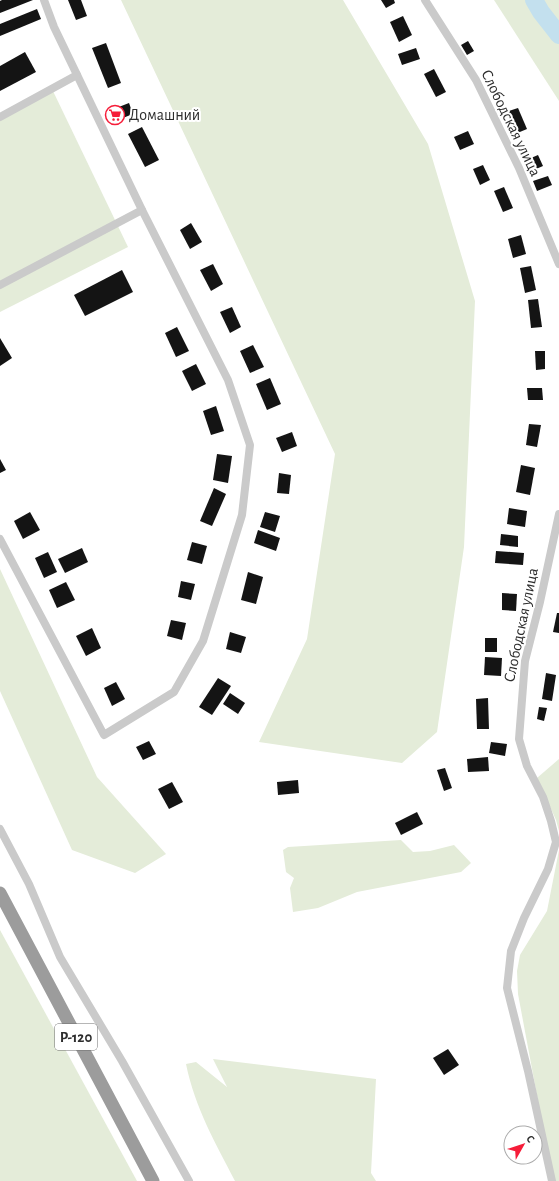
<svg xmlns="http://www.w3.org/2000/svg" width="559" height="1181" font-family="'Alegreya Sans',sans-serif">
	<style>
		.green { fill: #e4ecd9 }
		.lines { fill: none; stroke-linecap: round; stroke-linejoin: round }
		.river { stroke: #c3e0ee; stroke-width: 18 }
		.building { fill: #141414 }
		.minor { stroke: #cacaca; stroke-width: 8 }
		.trunk { stroke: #9c9c9c; stroke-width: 13 }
		.labels { text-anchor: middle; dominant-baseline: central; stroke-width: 4; stroke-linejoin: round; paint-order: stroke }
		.shield { fill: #fff; stroke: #6c6c6c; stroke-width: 1 }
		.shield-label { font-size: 15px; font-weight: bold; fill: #2d2d2d }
		.poi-label { font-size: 16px; fill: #2d2d2d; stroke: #fff; text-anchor: start }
		.street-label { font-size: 16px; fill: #2d2d2d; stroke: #fff }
	</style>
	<rect width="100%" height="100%" fill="#fff"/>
	<g class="green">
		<path d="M121 0H343L428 144 475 301 464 547 437 732 402 763 259 742 307 639 335 454Z"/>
		<path d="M494 0H559V101Z"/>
		<path d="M52 89 128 247 0 312V117Z"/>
		<path d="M0 569 97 777 166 854 135 873 72 850 0 691Z"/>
		<path d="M559 759V831L556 820 537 778Z"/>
		<path d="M401 840 413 852 430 851 454 845 471 863 461 872 357 892 318 908 293 912 290 888 294 878 286 872 283 850 288 847Z"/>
		<path d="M559 850V1181H553L518 994 517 971 520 955 547 911Z"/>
		<path d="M0 930 137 1181H0Z"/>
		<path d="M213 1059 376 1079 371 1173 376 1181H235C215 1142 195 1108 186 1064L196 1062 227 1087Z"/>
	</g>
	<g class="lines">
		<path class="river" d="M534 0 541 12 559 35"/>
	</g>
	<g class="building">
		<path d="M2 0H33L0 13V1Z"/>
		<path d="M68 0H81L87 16 76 20Z"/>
		<path d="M381 0H394L395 3 386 8Z"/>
		<path d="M37 9 41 19 0 36V24Z"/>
		<path d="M403 16 412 35 399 42 390 22Z"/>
		<path d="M468 41 474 51 467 55 461 45Z"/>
		<path d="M106 43 121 83 108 88 92 48Z"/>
		<path d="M416 48 420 59 402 65 398 54Z"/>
		<path d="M25 52 36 72 0 91V66Z"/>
		<path d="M434 69 446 92 436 97 424 74Z"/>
		<path d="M129 103 133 114 115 121 111 110Z"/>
		<path d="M518 108 527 129 515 134 506 112Z"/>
		<path d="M142 127 159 160 145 167 128 134Z"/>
		<path d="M468 131 474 144 460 150 454 137Z"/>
		<path d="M538 155 543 166 529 172 524 161Z"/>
		<path d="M483 165 490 180 480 185 473 169Z"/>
		<path d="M548 176 552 185 537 191 533 181Z"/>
		<path d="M504 187 513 208 503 212 494 191Z"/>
		<path d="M191 223 202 242 190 249 180 230Z"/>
		<path d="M521 235 526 254 513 258 508 239Z"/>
		<path d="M213 264 223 284 211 291 200 270Z"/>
		<path d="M531 266 536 290 525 293 520 268Z"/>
		<path d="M122 270 133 292 85 316 74 295Z"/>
		<path d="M538 299 542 327 531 328 528 300Z"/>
		<path d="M232 307 241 327 230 333 220 312Z"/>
		<path d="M177 327 189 351 176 357 165 333Z"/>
		<path d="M0 338 12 358 0 366Z"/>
		<path d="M253 345 264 367 250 373 240 351Z"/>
		<path d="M535 351H545V369L536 370Z"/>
		<path d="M196 364 206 384 192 391 182 371Z"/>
		<path d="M270 378 281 404 267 410 256 384Z"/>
		<path d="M527 388H542L543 400H528Z"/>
		<path d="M216 406 224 431 211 435 203 411Z"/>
		<path d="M529 424 541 425 537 447 526 445Z"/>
		<path d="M292 432 297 446 282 452 276 438Z"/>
		<path d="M217 454 232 456 228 483 213 480Z"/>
		<path d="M0 459 6 470 0 473Z"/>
		<path d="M521 465 535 468 530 495 516 492Z"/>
		<path d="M279 473 291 475 289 494 277 493Z"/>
		<path d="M214 488 226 494 212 526 200 521Z"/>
		<path d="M509 508 527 511 525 527 507 524Z"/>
		<path d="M30 512 40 530 23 539 14 521Z"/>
		<path d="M265 512 280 516 275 532 260 527Z"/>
		<path d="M258 530 280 538 276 551 254 543Z"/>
		<path d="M501 534 518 536V547L500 545Z"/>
		<path d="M192 542 207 546 202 564 187 560Z"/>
		<path d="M82 548 88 562 65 573 58 559Z"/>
		<path d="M496 551 524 553 523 565 495 563Z"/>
		<path d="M48 552 57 572 44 578 35 558Z"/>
		<path d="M248 572 263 577 256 604 241 600Z"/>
		<path d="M181 581 195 584 191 600 178 597Z"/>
		<path d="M66 582 75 600 57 608 49 590Z"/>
		<path d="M502 593 517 594 516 611 502 610Z"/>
		<path d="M557 613H559V633L553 632Z"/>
		<path d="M171 620 186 623 182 640 167 636Z"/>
		<path d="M92 628 101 648 86 656 76 636Z"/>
		<path d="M230 632 246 637 241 653 226 649Z"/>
		<rect x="485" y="638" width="12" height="14"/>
		<path d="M485 657 502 658 501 676 484 675Z"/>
		<path d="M546 673 556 675 552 701 542 699Z"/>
		<path d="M218 678 231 686 212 715 199 707Z"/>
		<path d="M116 682 125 699 112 706 104 688Z"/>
		<path d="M230 693 245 703 238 714 223 704Z"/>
		<path d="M488 698 489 729H477L476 699Z"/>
		<path d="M539 707 547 708 544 721 537 719Z"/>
		<path d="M149 741 156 754 143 760 136 747Z"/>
		<path d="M491 742 507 744 505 756 489 753Z"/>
		<path d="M488 757 489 771 468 772 467 759Z"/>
		<path d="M445 768 452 788 444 791 437 770Z"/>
		<path d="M298 780 299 793 278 795 277 782Z"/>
		<path d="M172 782 183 802 169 809 158 789Z"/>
		<path d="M417 812 423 824 401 835 395 823Z"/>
		<path d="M448 1049 459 1065 444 1075 433 1058Z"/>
	</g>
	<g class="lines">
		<g class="minor">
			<path d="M44 0 54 27 142 210"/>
			<path d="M425 0 476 80 519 168 559 264"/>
			<path d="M0 117 77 75"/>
			<path d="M0 285 142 210 228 380 250 445 242 515 203 641 174 692 104 735 0 539"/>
			<path d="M0 829 29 884 60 957 122 1061 189 1181"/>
			<path d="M552 1181 528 1071 507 988 511 951 524 918 548 869 556 842 551 821 543 797 527 766 519 739 525 661 540 602 559 514"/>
		</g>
		<path class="trunk" d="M0 893 153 1181"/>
	</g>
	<defs>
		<g id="supermarket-ring" transform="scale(1)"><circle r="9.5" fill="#fff" stroke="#f61d39" stroke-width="1.5"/><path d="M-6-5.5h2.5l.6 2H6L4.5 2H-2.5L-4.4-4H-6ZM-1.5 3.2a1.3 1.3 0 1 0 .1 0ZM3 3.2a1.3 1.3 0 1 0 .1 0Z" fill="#f61d39"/></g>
	</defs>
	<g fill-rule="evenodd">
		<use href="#supermarket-ring" x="115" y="115"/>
	</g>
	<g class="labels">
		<rect class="shield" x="55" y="1024" width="42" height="26" rx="3"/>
		<g class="shield-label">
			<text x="76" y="1037">Р-120</text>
		</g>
		<g class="poi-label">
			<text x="129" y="115">Домашний</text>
		</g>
		<g class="street-label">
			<text transform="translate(511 123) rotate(64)">Слободская улица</text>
			<text transform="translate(521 625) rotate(-78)">Слободская улица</text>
		</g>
	</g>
	<g transform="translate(523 1145) rotate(51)"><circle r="19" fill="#ffffff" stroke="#ababab"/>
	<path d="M0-3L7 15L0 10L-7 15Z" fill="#f61d39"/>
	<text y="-6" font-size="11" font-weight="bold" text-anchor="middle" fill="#2d2d2d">С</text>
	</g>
</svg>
